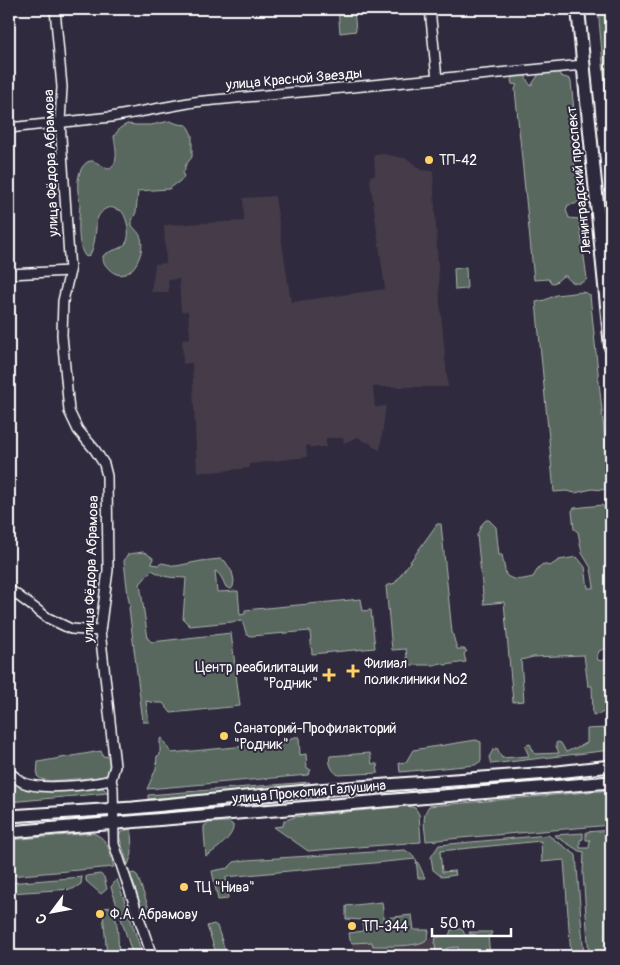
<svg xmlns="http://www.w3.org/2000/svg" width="620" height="965" font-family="Pangolin,sans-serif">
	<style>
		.built { fill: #443b48 }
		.green { fill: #58675e; stroke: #acb3ae }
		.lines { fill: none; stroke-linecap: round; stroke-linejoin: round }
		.street-casing { stroke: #fff; stroke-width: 12 }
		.secondary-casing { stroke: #fff; stroke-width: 15 }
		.primary-casing { stroke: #fff; stroke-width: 16 }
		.street { stroke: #2f2a3d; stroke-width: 9 }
		.secondary { stroke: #2f2a3d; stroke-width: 11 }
		.primary { stroke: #2f2a3d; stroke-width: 12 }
		.poi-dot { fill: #ffd166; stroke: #2f2a3d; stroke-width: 2 }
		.labels { text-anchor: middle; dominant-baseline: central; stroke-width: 4; stroke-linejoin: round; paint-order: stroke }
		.street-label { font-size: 14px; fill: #fff; stroke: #2f2a3d }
		.poi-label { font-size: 14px; fill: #fff; stroke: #2f2a3d; text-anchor: start }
	</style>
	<rect width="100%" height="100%" fill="#2f2a3d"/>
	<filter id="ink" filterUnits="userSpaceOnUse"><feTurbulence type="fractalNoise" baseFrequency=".02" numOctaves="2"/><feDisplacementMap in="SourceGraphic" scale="10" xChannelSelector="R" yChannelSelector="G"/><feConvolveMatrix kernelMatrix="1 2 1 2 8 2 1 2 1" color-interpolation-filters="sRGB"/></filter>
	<g filter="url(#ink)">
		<g class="built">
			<path d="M384 154 408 159 421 170 433 171 440 302 448 387H373L375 407 386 406 380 450 373 447 370 443 363 441 358 437 344 443 343 438H326V447H310V445L306 446 307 457 249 464 250 468 212 472H197L192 363 183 364 182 339 190 338 188 311 181 312 179 279 168 280 169 292H151L155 264 166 263 164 225 244 221 243 198 275 196 291 302 385 289 370 180V176L375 175 374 155Z"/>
			<path d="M488 934 490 956H352V943Z"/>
		</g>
		<g class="green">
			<path d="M338 9H354L356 31 340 33Z"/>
			<path d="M598 9H611V152Z"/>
			<path d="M543 72H558L561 76 570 79 571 82 574 110 571 115V123L575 162 574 170 578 182 579 191V201L575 204 568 205 566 210 569 218 579 219 587 279C580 286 571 284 566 276H563L556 282 553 283 550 282 549 279 534 280 515 89 517 85 512 84 511 80 514 74C530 74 523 76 531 86L539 74H542Z"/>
			<path d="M170 121 178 124 187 125 192 135V157L185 166V170L183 173 184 178 169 189 138 191 136 212 132 221V225C135 230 140 233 141 238 146 254 129 287 110 270 105 265 103 263 103 256 109 250 121 250 126 243 131 236 127 219 123 213 121 210 119 210 116 209 108 205 102 210 98 217 96 221 96 225 96 229 95 238 94 247 90 255L86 257C76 247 79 217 80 204 80 200 78 196 78 192 77 184 78 169 86 163 94 156 102 169 110 169 120 161 115 147 114 136L120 128 127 124 136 125H151Z"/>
			<path d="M466 267 467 289 455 290 454 269Z"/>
			<path d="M582 292 586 293 590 295 609 478 607 486 603 490 592 489 575 493 566 491 554 492 536 302 545 300 556 295Z"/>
			<path d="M602 505 607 511 611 565V621L605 632 610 636 611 646 609 649H604L599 651 597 657 598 660 601 661 611 657V707L600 714 593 715 592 686H588L584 655 533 657 521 660 524 701 513 702 504 602 484 604 477 535 482 524 486 520H489L496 527 499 555H502L506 575C514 582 524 579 533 577L539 567 543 564 550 566 559 560 577 557 585 567 588 588H592L594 587 591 568 582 553 578 532 574 529 572 511 574 508Z"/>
			<path d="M437 524H441L452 632 457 649H464L467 651 464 654 466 662 445 665 441 663 434 665H408L406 649 392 650 386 586 395 583Z"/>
			<path d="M143 552 146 553 153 558 152 564 158 565 162 563 176 566 201 561 220 559 225 561 232 572 234 580 233 587 231 589 226 587C223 581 221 574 215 571L217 592 238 591 240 615 245 614V610L361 599 363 611 371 610 375 648 312 654 310 631 251 636 247 635 242 621 190 626 183 619 186 578C171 577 166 579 152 570L140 584 148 639 152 642 231 633 240 706 171 713 163 703H156L146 701 149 722H143L129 608 130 606 128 596 124 561 127 555 129 554Z"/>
			<path d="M606 728 611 730V750L491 764 489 757 493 750 497 748 502 758 529 756 525 747 527 745 530 744 535 754 559 753 556 746V743L558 742 561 743 566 752 587 743V729Z"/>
			<path d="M294 737H299L300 755 306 754 307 768 311 770 308 775 147 789 156 769 157 756 160 755V739L162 738 171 753 279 743 288 741Z"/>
			<path d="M476 740 481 742V761L475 765 400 772 399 763 406 762 413 750Z"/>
			<path d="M101 751 103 756 109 757 113 761 108 774 103 777 49 781 41 779 37 776 38 762Z"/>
			<path d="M370 753 372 764H377L378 773 338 775C332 771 328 763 330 756Z"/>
			<path d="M9 774 57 790 103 788 108 793 9 802Z"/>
			<path d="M310 782 305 786 148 799V795Z"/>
			<path d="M611 790V825L426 841C425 828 421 816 429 806Z"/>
			<path d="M408 806 415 808 419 814 421 842 308 851 274 827 283 826 284 821 294 817Z"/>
			<path d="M223 822H229L233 825C235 836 215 851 206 856L204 832V826L209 823Z"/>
			<path d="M129 829H131L132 854 128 865 119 836 121 832Z"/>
			<path d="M611 830V956H589L583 873 584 852 579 851 554 835 583 833V839L580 840V848H589L590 840H586V832Z"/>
			<path d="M92 833C109 838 109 851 114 867L9 876V840Z"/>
			<path d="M548 835 576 855 584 956H571L564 860 542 862 541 841 440 851 442 872 455 871 456 875 442 877 433 870 431 857 439 845Z"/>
			<path d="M405 850C417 857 419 865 425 878H418L416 859 226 877 228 899 218 900 212 871 228 868 234 862 246 860Z"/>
			<path d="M134 873 137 875 151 914 145 919 130 874Z"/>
			<path d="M100 874 104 877 107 889 101 894 86 881V876Z"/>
			<path d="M82 877 81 884 73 889 9 893V883Z"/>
			<path d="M117 879 143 956H133L111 887Z"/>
			<path d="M382 902 384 918 412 915 414 930H429C429 934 428 938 425 941 416 947 385 946 373 946L372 942 352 943 350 940 349 933 363 931V920L346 919V906Z"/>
			<path d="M111 907C119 917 118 943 119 956H107L103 913 104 908Z"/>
			<path d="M214 924 217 926 227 956H217L207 926Z"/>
			<path d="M458 929H462L465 935H476L470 934 469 932H492L490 937 488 935 490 956H459L458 947 447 948V956H436L435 943 436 937 449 936 451 930Z"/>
		</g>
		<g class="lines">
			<g class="street-casing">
				<g id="street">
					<path d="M55 9 62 87 60 122 70 271 63 301 62 335 69 411 78 430 95 450 104 464 107 476 108 570 100 631 115 766 111 780 113 788 114 844 152 956"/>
					<path d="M430 9 437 79"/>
					<path d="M9 128 111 117 194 102 583 65"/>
					<path d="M9 274 70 271"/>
					<path d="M9 589 48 618 71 629 100 631"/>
					<path d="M9 772C13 775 17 779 22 782 39 791 91 785 111 780"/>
				</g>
			</g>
			<g class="secondary-casing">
				<g id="secondary">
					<path d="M9 816 133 808 317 790 549 773 611 766"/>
					<path d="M9 832 611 782"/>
				</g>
			</g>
			<g class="primary-casing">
				<path id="primary" d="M578 9 611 347"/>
			</g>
			<use href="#street" class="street"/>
			<use href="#secondary" class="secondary"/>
			<use href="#primary" class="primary"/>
		</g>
	</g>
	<g class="poi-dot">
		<circle cx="429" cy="160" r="5"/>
		<path d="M350.5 663.5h5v5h5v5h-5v5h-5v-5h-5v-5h5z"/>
		<path d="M326.5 667.5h5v5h5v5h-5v5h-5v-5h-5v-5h5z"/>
		<circle cx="224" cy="736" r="5"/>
		<circle cx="184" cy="887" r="5"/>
		<circle cx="100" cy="914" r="5"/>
		<circle cx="352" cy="926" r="5"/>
	</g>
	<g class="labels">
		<g class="street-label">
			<text transform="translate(294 79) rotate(-5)">улица Красной Звезды</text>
			<text transform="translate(51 163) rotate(-92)">улица Фёдора Абрамова</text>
			<text transform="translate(579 180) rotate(-96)">Ленинградский проспект</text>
			<text transform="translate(91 569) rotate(-88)">улица Фёдора Абрамова</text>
			<text transform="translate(309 792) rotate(-5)">улица Прокопия Галушина</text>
		</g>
		<g class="poi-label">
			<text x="439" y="160">ТП-42</text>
			<text x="364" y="663">Филиал<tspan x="364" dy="16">поликлиники №2</tspan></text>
			<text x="318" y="667" text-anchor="end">Центр реабилитации<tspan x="318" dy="16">"Родник"</tspan></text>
			<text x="234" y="728">Санаторий-Профилакторий<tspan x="234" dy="16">"Родник"</tspan></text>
			<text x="194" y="887">ТЦ "Нива"</text>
			<text x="110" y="914">Ф.А. Абрамову</text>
			<text x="362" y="926">ТП-344</text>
		</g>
	</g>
	<rect width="620" height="965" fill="none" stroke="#2f2a3d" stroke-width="30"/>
	<rect x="15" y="15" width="590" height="935" fill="none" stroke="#fff" stroke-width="2" filter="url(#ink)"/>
	<g transform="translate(52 912) rotate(238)" stroke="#2f2a3d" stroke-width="4" paint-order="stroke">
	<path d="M0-4L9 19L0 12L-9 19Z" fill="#ffffff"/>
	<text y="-8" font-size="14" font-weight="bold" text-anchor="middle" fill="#ffffff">С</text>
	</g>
	<path d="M432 928v8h79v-8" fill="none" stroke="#ffffff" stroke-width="2.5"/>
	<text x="440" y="928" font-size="15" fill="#ffffff" stroke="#2f2a3d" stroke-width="4" paint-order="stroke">50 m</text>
</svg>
